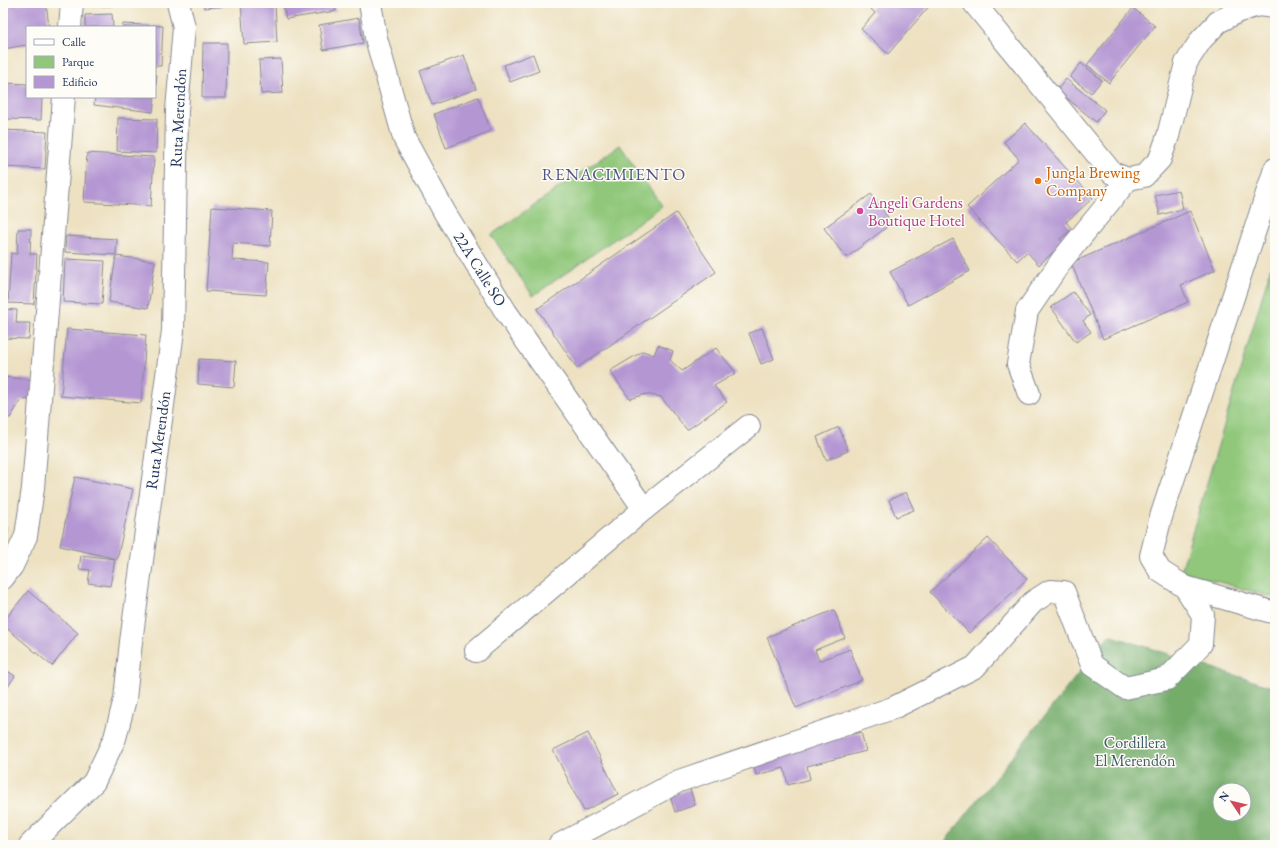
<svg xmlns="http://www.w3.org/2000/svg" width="1278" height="848" font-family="'EB Garamond',serif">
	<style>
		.green { fill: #90c77a; stroke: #567b6c }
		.forest { fill: #74ac6a; stroke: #486e64; fill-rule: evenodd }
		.building { fill: #b496d3 }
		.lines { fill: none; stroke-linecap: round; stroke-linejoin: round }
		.minor-casing { stroke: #848890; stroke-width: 24 }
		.minor { stroke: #fff; stroke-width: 22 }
		.food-dot { fill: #e8710a; stroke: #fdfcf7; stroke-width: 1.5 }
		.hotel-dot { fill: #d1479c; stroke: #fdfcf7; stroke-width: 1.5 }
		.labels { text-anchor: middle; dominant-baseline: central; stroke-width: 3; stroke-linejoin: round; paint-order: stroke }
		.street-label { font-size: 16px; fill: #1b2f5e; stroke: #fdfcf7 }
		.food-label { font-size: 16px; fill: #c56008; stroke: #fdfcf7; text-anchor: start }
		.hotel-label { font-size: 16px; fill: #b23c85; stroke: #fdfcf7; text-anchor: start }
		.park-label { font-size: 16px; fill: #3e5d66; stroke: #fdfcf7 }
		.neighbourhood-label { font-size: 17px; letter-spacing: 1px; fill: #515387; stroke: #fdfcf7 }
	</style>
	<rect width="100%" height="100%" fill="#fdfcf7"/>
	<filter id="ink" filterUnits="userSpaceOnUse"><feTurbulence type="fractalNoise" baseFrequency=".025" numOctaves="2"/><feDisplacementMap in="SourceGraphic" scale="8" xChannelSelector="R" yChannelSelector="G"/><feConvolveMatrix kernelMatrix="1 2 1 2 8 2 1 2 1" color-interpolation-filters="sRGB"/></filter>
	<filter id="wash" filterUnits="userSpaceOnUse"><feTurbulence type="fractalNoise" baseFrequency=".012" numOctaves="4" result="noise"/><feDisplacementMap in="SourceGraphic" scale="16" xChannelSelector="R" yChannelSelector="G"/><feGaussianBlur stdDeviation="0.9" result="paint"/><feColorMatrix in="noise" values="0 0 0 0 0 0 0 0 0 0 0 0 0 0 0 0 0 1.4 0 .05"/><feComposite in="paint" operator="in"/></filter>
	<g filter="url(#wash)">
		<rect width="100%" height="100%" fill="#ede1c1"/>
		<g class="green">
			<path d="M620 145 662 206 533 296 491 235Z"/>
			<path d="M1275 253V598L1181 571Z"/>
		</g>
		<path class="forest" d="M1109 635 1275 688V845H942ZM1220 790H1244V814H1220Z"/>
		<g id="blocks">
			<g class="building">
				<path d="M27 3H46L49 27H27V45L3 49V7Z"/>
				<rect x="87" y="3" width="25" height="3"/>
				<path d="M204 3H237L238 5 204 8Z"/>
				<path d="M241 3H275L277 42 244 44Z"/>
				<path d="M283 3H335L336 11 286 19Z"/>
				<path d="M876 3H932L888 54 861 29 875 13 871 9Z"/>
				<path d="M1133 8 1155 26 1109 83 1087 65Z"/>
				<path d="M112 14 113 27H85V15Z"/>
				<path d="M359 18 363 43 323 50 319 25Z"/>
				<path d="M123 24 163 26 161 66H155V27H122Z"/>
				<path d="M203 43H227L226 98H202Z"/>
				<path d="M533 54 539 71 510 82 504 65Z"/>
				<path d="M464 55 476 89 432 105 420 71Z"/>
				<path d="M281 59 283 93 261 94 259 60Z"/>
				<path d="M1081 63 1102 80 1091 93 1070 77Z"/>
				<path d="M155 75H157L156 85H155Z"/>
				<path d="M1066 79 1105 110 1096 122 1057 90Z"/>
				<path d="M3 83 27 84V97H42L41 120 3 119Z"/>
				<path d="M95 97H155L153 112 94 105Z"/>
				<path d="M478 97 491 131 446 148 434 114Z"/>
				<path d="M118 118 157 119 156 153 117 151Z"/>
				<path d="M1025 123 1093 198 1066 222 1072 229 1060 239 1063 243 1039 265 1027 252 1017 261 967 207 1019 159 1004 142Z"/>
				<path d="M3 130 47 132 45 169 3 167Z"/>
				<path d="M87 153 154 157 151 206 84 202Z"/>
				<path d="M1179 190 1183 209 1160 215 1155 195Z"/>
				<path d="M871 194 892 223 846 258 824 228Z"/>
				<path d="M212 207 272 211 270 246 233 243 232 260 269 262 266 295 206 291Z"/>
				<path d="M1190 211 1215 270 1181 285 1188 302 1103 339 1071 263Z"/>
				<path d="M676 213 716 272 577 368 537 309Z"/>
				<path d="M18 229H31L30 254H37L34 304 8 303 11 253 17 254Z"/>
				<path d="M66 236 117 239 116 255 65 252Z"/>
				<path d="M953 239 970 271 908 305 890 272Z"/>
				<path d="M116 256 155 261 148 308 109 302Z"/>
				<path d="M65 259 105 261 102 304 63 302Z"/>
				<path d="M3 278H6L4 289H3Z"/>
				<path d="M1073 292 1090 315 1083 321 1091 332 1076 342 1051 307Z"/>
				<path d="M3 309 17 310 16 323H30L29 339 3 338Z"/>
				<path d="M762 328 774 359 761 364 749 333Z"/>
				<path d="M67 329 146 335 141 403 61 396Z"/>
				<path d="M658 345 673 351 670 360 682 371 716 348 736 373 714 386 727 402 687 430 661 397 646 394 630 399 610 371 643 351 654 355Z"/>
				<path d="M199 359 236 361 234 387 198 384Z"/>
				<path d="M3 377 34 380V399L21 400 10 418 3 417Z"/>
				<path d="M839 427 848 451 826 460 817 437Z"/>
				<path d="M75 477 133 489 117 559 60 546Z"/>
				<path d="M906 492 914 510 896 517 889 500Z"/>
				<path d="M3 524 7 527 3 533Z"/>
				<path d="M988 538 1027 579 969 633 930 592Z"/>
				<path d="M81 555 115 559 110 586 88 583 90 570 79 569Z"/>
				<path d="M28 591 78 633 52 666 3 625V622Z"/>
				<path d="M834 610 845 638 815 650 819 661 850 649 862 680 796 708 767 637Z"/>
				<path d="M3 668 15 676 3 694Z"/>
				<path d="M861 732 866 751 807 766 810 779 788 785 784 768 756 775 752 759Z"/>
				<path d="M588 733 618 794 584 811 553 750Z"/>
				<path d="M690 789 695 805 675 812 670 796Z"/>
			</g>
		</g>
	</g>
	<g filter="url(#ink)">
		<use href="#blocks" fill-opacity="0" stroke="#848890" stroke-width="1"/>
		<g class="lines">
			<g class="minor-casing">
				<g id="minor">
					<path d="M370 3 376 38 404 138 445 213 506 312 644 509"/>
					<path d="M974 3 1112 173 1128 179 1144 176 1160 159 1168 136 1186 63 1201 40 1218 22 1239 11 1258 5 1275 7"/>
					<path d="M70 27 72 3"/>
					<path d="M1029 394 1018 364 1027 311 1062 260 1128 179"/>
					<path d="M3 578 12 566 26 536 33 488 64 97"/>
					<path d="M1185 587 1275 613"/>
					<path d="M476 651 644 509 749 426"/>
					<path d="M30 845 94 782 115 738 125 699 131 642 173 331 177 110 184 27 178 3"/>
					<path d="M559 845 679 781 893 708 975 667 1033 602 1050 591 1064 592 1092 665 1125 688 1167 679 1201 644 1203 615 1185 587 1160 571 1151 556 1160 520 1275 169"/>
				</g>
			</g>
			<use href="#minor" class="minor"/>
		</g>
	</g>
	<circle class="food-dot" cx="1038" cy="181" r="4"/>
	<circle class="hotel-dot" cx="860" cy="211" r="4"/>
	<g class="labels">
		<g class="street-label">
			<text transform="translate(178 118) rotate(-87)">Ruta Merendón</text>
			<text transform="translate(480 269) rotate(58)">22A Calle SO</text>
			<text transform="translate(158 440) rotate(-82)">Ruta Merendón</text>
		</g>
		<g class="food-label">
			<text x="1046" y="172">Jungla Brewing<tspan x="1046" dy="18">Company</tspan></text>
		</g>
		<g class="hotel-label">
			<text x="868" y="202">Angeli Gardens<tspan x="868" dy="18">Boutique Hotel</tspan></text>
		</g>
		<g class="park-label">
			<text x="1135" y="742">Cordillera<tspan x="1135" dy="18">El Merendón</tspan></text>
		</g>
		<g class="neighbourhood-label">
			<text x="614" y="174">RENACIMIENTO</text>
		</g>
	</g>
	<rect width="1278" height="848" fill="none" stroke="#fdfcf7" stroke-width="16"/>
	<rect x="26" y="26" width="130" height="72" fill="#fdfcf7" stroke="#a3aaba"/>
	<rect x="34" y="39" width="20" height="6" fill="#ffffff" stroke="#a3aaba"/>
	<text x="62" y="46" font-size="12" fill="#1b2f5e">Calle</text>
	<rect x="34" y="56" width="20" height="12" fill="#90c77a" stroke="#a3aaba"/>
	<text x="62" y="66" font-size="12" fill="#1b2f5e">Parque</text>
	<rect x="34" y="76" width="20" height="12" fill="#b496d3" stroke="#a3aaba"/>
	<text x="62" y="86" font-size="12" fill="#1b2f5e">Edificio</text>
	<g transform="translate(1232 802) rotate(305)"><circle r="19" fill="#fdfcf7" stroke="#a3aaba"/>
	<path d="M0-3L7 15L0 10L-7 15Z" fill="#d1495b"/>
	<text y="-6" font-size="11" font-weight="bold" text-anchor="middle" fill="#1b2f5e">N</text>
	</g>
</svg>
